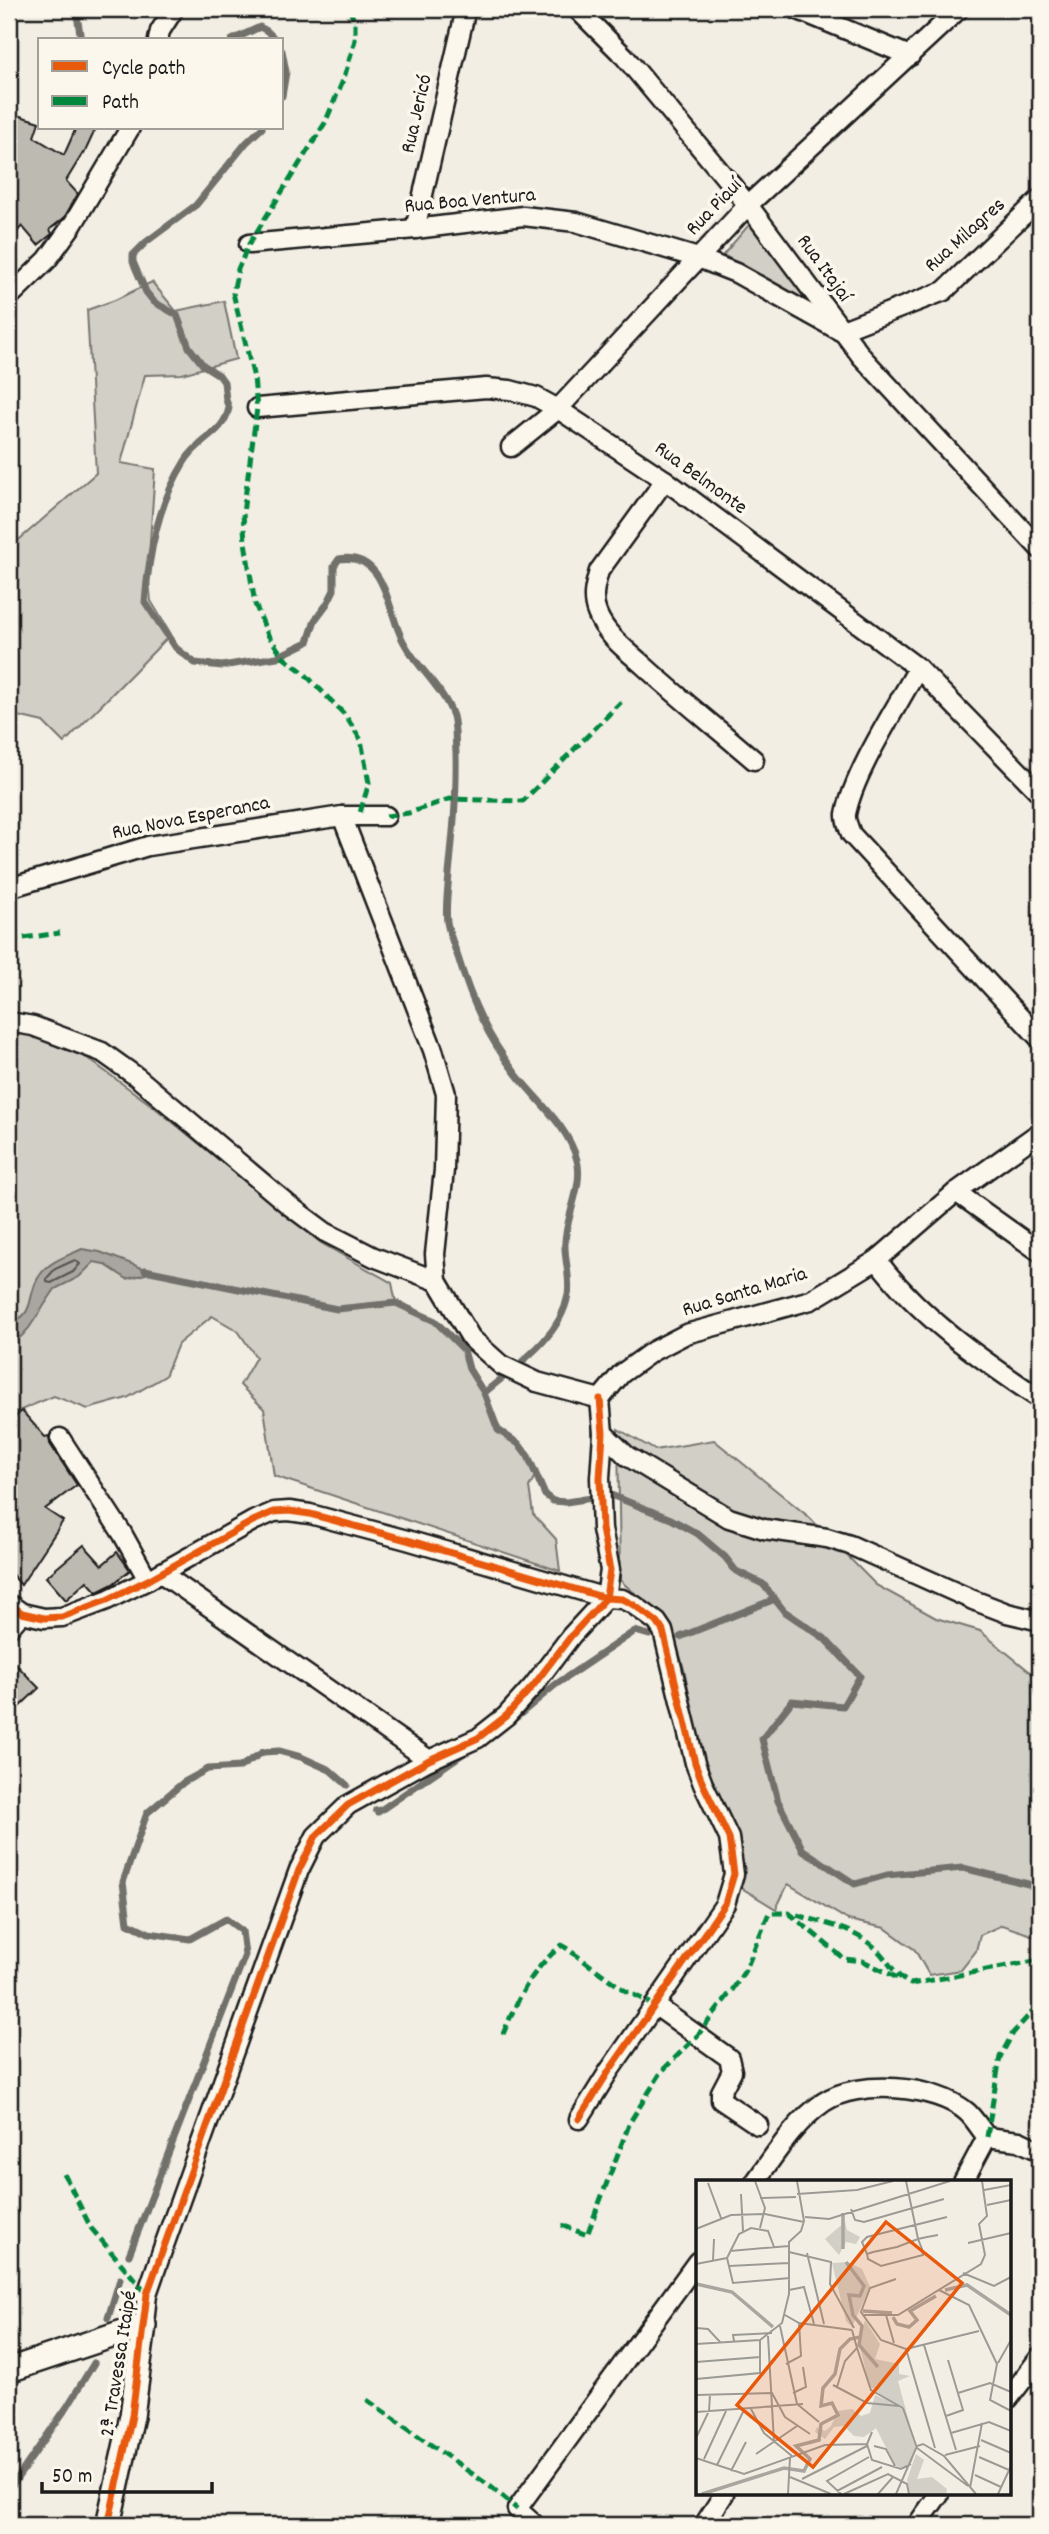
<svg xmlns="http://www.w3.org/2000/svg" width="1049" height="2534" font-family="Dekko,sans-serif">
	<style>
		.green { fill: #d2cfc6; stroke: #777671; stroke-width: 2 }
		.water { fill: #a9a6a0; stroke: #716f6b; stroke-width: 2 }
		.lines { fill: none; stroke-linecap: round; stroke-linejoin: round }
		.shore { stroke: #545351; stroke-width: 2 }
		.stream { stroke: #716f6b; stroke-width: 7 }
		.building { fill: #bdbab1; stroke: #1c1c1c; stroke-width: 2 }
		.minor-casing { stroke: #1c1c1c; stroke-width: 23 }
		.tertiary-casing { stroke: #1c1c1c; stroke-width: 28 }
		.minor { stroke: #fbf7ec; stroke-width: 18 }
		.tertiary { stroke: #fbf7ec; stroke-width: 23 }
		.quiet { stroke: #00873e; stroke-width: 5; stroke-dasharray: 10 5; stroke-linecap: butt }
		.cycleway-casing { stroke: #fbf7ec; stroke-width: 11 }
		.cycleway { stroke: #e8590c; stroke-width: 7 }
		.labels { text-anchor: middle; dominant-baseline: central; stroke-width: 7; stroke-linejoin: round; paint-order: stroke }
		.street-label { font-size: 21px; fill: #1c1c1c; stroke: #fbf7ec }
		.inset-river { fill: none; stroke: #a9a6a0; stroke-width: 3.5 }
		.inset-road { fill: none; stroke: #9c9a94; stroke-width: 2 }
		.view { fill: #e8590c; fill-opacity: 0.15; stroke: #e8590c; stroke-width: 3.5 }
		.inset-edge { fill: none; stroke: #1c1c1c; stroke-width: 3.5 }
	</style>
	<rect width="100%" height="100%" fill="#f2eee4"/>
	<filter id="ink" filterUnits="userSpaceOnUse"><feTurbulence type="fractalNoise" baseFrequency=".0143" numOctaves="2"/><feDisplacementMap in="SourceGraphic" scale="14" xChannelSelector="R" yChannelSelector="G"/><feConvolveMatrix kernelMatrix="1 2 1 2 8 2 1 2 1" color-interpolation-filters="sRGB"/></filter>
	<g filter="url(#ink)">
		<g class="green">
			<path d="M753 220 819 308 723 255Z"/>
			<path d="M152 282 176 311 224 301 236 359 182 374 145 375 121 463 155 469 148 571 151 601 171 634 64 743 43 722 9 714V545H13L96 473 87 310 115 300Z"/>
			<path d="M9 1030 22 1032 87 1058 154 1107 321 1243 392 1283 396 1303 435 1321 464 1350 469 1369 484 1393 498 1430 519 1444 528 1456 536 1474 529 1487 533 1514 556 1539 560 1571 274 1476 264 1409 240 1385 256 1357 238 1331 212 1316 178 1344 165 1376 127 1398 88 1409 54 1396 9 1415Z"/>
			<path d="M618 1429 655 1450 714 1440 809 1517 876 1585 936 1618 980 1631 1040 1680V1938L1002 1925 980 1935 976 1951 961 1970 929 1975 915 1950 885 1928 848 1920 788 1884 776 1909 740 1887 745 1869C731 1834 715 1799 704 1764 690 1720 691 1670 669 1629 656 1603 639 1600 620 1580Z"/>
		</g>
		<path class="water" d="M82 1249 100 1252 153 1272 127 1279 104 1264 94 1262 79 1277 55 1289 29 1328 21 1337 9 1341V1322C37 1317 26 1293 40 1275 50 1261 67 1256 82 1249Z"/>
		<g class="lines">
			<path class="shore" d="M75 1260 80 1264 73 1272 51 1283 47 1282V1278L55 1269Z"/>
			<g class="stream">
				<path d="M76 9 81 40"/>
				<path d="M232 40 260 27 267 31 276 40"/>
				<path d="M282 51 286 72 282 96"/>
				<path d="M262 128 246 143 196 205 146 242 133 255V262L146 292 154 302 177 315 189 347 203 365 219 375 224 382 226 400 229 408C223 435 200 437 185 461 158 504 149 552 145 602L176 648 195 663 222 666 277 657 308 642 315 620 327 604 334 590V566L339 559C383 552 387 603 399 632 411 663 442 685 453 716 456 728 455 741 456 753 457 794 453 834 449 874 448 889 445 907 447 922 449 933 454 946 458 957 472 1003 487 1036 516 1074 537 1101 568 1126 577 1160 584 1185 566 1216 565 1242 564 1260 571 1278 568 1295 560 1339 515 1366 484 1393"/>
				<path d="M145 1270 337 1309 396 1303 435 1321 464 1350 469 1369 484 1393 498 1430 519 1444 528 1456 545 1495 553 1501 566 1502 611 1495 671 1519 698 1534 725 1557 736 1571 763 1584 784 1611 824 1638 860 1676 843 1706 792 1701 762 1739 778 1801 803 1850 855 1884 887 1875 963 1868 1028 1884 1040 1891"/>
				<path d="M680 1637 775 1599"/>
				<path d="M512 1721 555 1685 635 1631 649 1635"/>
				<path d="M376 1810 378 1812 464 1753"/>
				<path d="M129 2255 245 1955 242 1931 226 1919 190 1939 149 1933 128 1923 123 1882 147 1813 184 1782 208 1769 240 1767 263 1752 279 1751 301 1757 330 1770 347 1785"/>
				<path d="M108 2318 120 2279"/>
				<path d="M9 2490 67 2407 94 2363"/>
			</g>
		</g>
		<g class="building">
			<path d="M17 115 39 122 34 137 64 155 76 128H96L84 154 83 153 66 181 78 194 64 218 50 229 52 234 38 245 22 226 9 241V142Z"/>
			<path d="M22 1411 45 1437 49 1436 50 1444 77 1485 45 1509 63 1521 21 1585 9 1571V1422Z"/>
			<path d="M84 1545 102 1565 117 1552 130 1570 113 1584 97 1592 87 1581 66 1600 46 1577Z"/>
			<path d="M9 1657 39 1688 17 1709 9 1701Z"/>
		</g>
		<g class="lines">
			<g class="minor-casing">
				<g id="minor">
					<path d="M577 9 624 56 748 205 862 357 1040 549"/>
					<path d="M796 9 910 56"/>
					<path d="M158 40 160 31 174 9"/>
					<path d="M415 229 466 9"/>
					<path d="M249 244 415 229 523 216 576 222 698 258 736 273 840 331 944 291 1040 199"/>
					<path d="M9 297 47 260 73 224 130 128"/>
					<path d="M257 408 486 388 510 390 536 397 558 409 665 480 918 668 1040 793"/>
					<path d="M511 447 558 409 748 205 959 9"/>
					<path d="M665 480 599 571C595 585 591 598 597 613 605 634 626 650 643 665 679 698 717 728 754 760"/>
					<path d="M918 668C897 707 854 772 846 814 845 820 849 828 851 834L1040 1039"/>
					<path d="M342 816 433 1050 446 1094 444 1170 435 1254 437 1281 471 1338 501 1365 537 1382 600 1399"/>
					<path d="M9 888 148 846 342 816H386"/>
					<path d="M9 1022 33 1026 102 1052 137 1077 290 1206 325 1232 374 1257 437 1281"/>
					<path d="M956 1192 1040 1252"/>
					<path d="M877 1260C919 1317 982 1360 1040 1399"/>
					<path d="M600 1399 621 1374 653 1351 686 1334 811 1300 877 1260 956 1192 1040 1132"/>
					<path d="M603 1433 627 1456 729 1518 764 1529 827 1538 850 1545 973 1600 1007 1613 1040 1621"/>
					<path d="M60 1438 122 1533 148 1580"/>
					<path d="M161 1573 429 1760"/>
					<path d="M9 1604 22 1613 44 1618 62 1617 107 1600 148 1580 253 1521 274 1512 289 1511 310 1514 407 1540 606 1598 622 1599 634 1605 657 1622 663 1631 695 1763 703 1784 729 1838 734 1874 725 1904 609 2071 579 2119"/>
					<path d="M9 1628 22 1613"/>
					<path d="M656 2006 729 2058 732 2071 721 2092V2100L758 2125"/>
					<path d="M987 2137 1019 2141 1040 2151"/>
					<path d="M755 2182C776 2153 795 2122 824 2102 858 2079 936 2085 967 2112 974 2118 980 2129 987 2137L963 2182"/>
					<path d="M144 2325 147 2294 162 2251 299 1870 316 1836 348 1805 429 1760 478 1738 506 1716 533 1686 571 1636 606 1598 610 1570 602 1529 600 1478 603 1433 600 1399"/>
					<path d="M1009 2398 1040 2357"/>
					<path d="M535 2525 517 2509 697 2262"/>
					<path d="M704 2525 724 2494"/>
					<path d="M917 2525 939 2494"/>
				</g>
			</g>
			<g class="tertiary-casing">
				<path id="tertiary" d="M9 2370 144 2325 132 2416 108 2525"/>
			</g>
			<use href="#minor" class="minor"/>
			<use href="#tertiary" class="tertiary"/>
			<g class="quiet">
				<path d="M349 9 355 22V40L344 78 325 123 249 244 238 269 233 293 254 378 257 408 243 513 245 542 255 604 268 635 284 658 303 672 345 715 361 740 369 783 359 816"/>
				<path d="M386 816 409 813 449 799 523 801 621 702"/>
				<path d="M9 940 60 933"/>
				<path d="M797 1915C823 1923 851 1928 873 1946 888 1958 893 1976 911 1984L1040 1960"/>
				<path d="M503 2034C519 1997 530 1971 562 1945L624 1990 656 2006"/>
				<path d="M987 2137 1000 2057 1013 2033 1040 2003"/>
				<path d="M64 2174 91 2228 147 2294"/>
				<path d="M562 2225 587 2235 630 2122 662 2071 698 2035 733 1989 746 1969 769 1913H789L844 1959 863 1961 902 1980"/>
				<path d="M367 2400 491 2487 517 2509"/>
			</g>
			<g class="cycleway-casing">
				<g id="cycleway">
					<path d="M9 1604 22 1613 44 1618 62 1617 107 1600 148 1580 253 1521 274 1512 289 1511 310 1514 407 1540 606 1598 622 1599 634 1605 657 1622 663 1631 695 1763 703 1784 729 1838 734 1874 725 1904 609 2071 579 2119"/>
					<path d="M108 2525 132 2416 147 2294 299 1870 316 1836 348 1805 429 1760 478 1738 506 1716 533 1686 571 1636 606 1598 610 1570 602 1529 600 1478 603 1433 600 1399"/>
				</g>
			</g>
			<use href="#cycleway" class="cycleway"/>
		</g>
	</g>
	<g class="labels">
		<g class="street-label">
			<text transform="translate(418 114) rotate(-77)">Rua Jericó</text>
			<text transform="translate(470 202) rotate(-5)">Rua Boa Ventura</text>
			<text transform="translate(715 208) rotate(-46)">Rua Piauí</text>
			<text transform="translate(966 236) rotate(-42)">Rua Milagres</text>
			<text transform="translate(823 269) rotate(54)">Rua Itajaí</text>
			<text transform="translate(700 479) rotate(36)">Rua Belmonte</text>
			<text transform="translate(191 819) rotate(-11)">Rua Nova Esperanca</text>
			<text transform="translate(745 1293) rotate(-17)">Rua Santa Maria</text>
			<text transform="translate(120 2364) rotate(-81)">2ª Travessa Itaipé</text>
		</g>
	</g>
	<g transform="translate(696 2180)">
		<rect width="315" height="315" fill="#f2eee4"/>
		<path d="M149 42 151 50 164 57 160 64 150 62 143 75 129 59ZM152 82 166 89 174 107 156 147 150 141 136 83ZM169 140 184 164 179 179 203 184V194L214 196 202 201 220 267 216 282 207 289 199 285 180 248 168 257 158 256 148 246 138 247 129 259 119 252 121 247 129 251 135 246 142 231 156 229 165 236 174 233 179 215 191 220 173 205 163 162ZM220 274 228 280 221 299 236 297 251 309 250 314H214L211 300Z" fill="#d2cfc6"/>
		<path class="inset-river" d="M147 69V33M150 82 168 106 164 116 153 115 157 135 166 146 163 165 182 187M0 104 36 112 77 147M249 110 271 105 315 135M167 131 196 133M197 137 201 144 213 147 221 140 214 131 240 116M6 314 88 288 108 291 114 279 100 266 123 260 125 244 142 235 136 223 125 226 127 208 139 194 144 169 154 159 164 157"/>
		<path class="inset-road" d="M59 1 69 28 64 48M210 1 219 44 222 59 226 69 227 75 185 86 172 79 171 74 177 72 201 67 222 59 231 57 242 55M12 3 25 38M288 10 315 5M45 14 47 51M101 14 161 10 197 1M64 18 100 17M291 25 315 20M155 29 159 40 168 42 248 19M109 37 133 39 254 1M0 49 35 35 69 34 108 42M272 63 315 53M34 71 93 66M93 72 135 82 134 104 158 148M111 73 128 144M171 74 166 62 171 57 251 37M31 78 37 103 94 98M31 78 43 54 55 48 72 51 78 67M17 80 18 59M0 84 31 78M33 86 93 83M267 93 298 106 315 97M200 99 174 108 165 132 185 160 210 169 239 268M93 110 108 107 118 144M243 110 273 125 301 184 294 220 315 231M89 135 103 143 156 150M167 135H202L285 84 289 75 283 44 291 36 286 1M190 135 198 163M84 146 101 224 123 242M0 148 12 149 24 162M72 156 78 262M38 161 37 155 76 153M0 164 64 160 86 143 93 114V62L105 51 108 41 101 1M228 165 260 270M161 168 175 210 207 228M210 169 283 151M0 182 64 177V160M302 183 315 160M90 184 105 176 103 143M0 199 64 193V177M137 205 171 223 203 226M141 207 149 181 161 168 156 150M97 213 110 207 107 187M262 213 294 203 315 212M0 215 76 213 89 237 114 254M207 228 221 268 272 306M55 229 68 253 96 276M0 232 107 224M250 236 267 230 252 180M176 252 171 264 176 280 205 289 215 284M255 253 293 242 315 251M0 258 13 231 14 215M285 260 315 273M178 266 190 269 199 286M60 274 101 246M249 275 284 266M283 277 313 290M0 278 48 294 129 265 171 264M8 279 30 231M21 285 48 230M35 291 50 262M279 295 305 307M94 297 135 314M106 299 171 266M274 308 286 243M141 311 186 287M92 314 94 278M145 314 131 301 173 277M148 314 192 294 211 304 213 314M182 314 197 297M200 314 221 266 227 264 248 276 280 314M302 314 315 286"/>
		<path class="view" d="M190 42 266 103 117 287 41 225Z"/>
		<rect width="315" height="315" class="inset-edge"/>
	</g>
	<rect width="1049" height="2534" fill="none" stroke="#fbf7ec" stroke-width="35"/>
	<rect x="18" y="18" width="1014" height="2499" fill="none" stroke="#1c1c1c" stroke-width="2.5" filter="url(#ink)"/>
	<rect x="38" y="38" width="245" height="91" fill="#fbf7ec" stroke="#a29f99" stroke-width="2"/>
	<rect x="52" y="61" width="35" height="10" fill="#e8590c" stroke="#a29f99" stroke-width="2"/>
	<text x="102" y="74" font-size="21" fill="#1c1c1c">Cycle path</text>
	<rect x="52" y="96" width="35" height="10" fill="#00873e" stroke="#a29f99" stroke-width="2"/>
	<text x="102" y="108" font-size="21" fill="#1c1c1c">Path</text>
	<path d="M42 2482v10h170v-10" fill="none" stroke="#1c1c1c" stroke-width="3.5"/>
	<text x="52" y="2482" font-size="21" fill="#1c1c1c" stroke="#fbf7ec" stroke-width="5" paint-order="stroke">50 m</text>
</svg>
